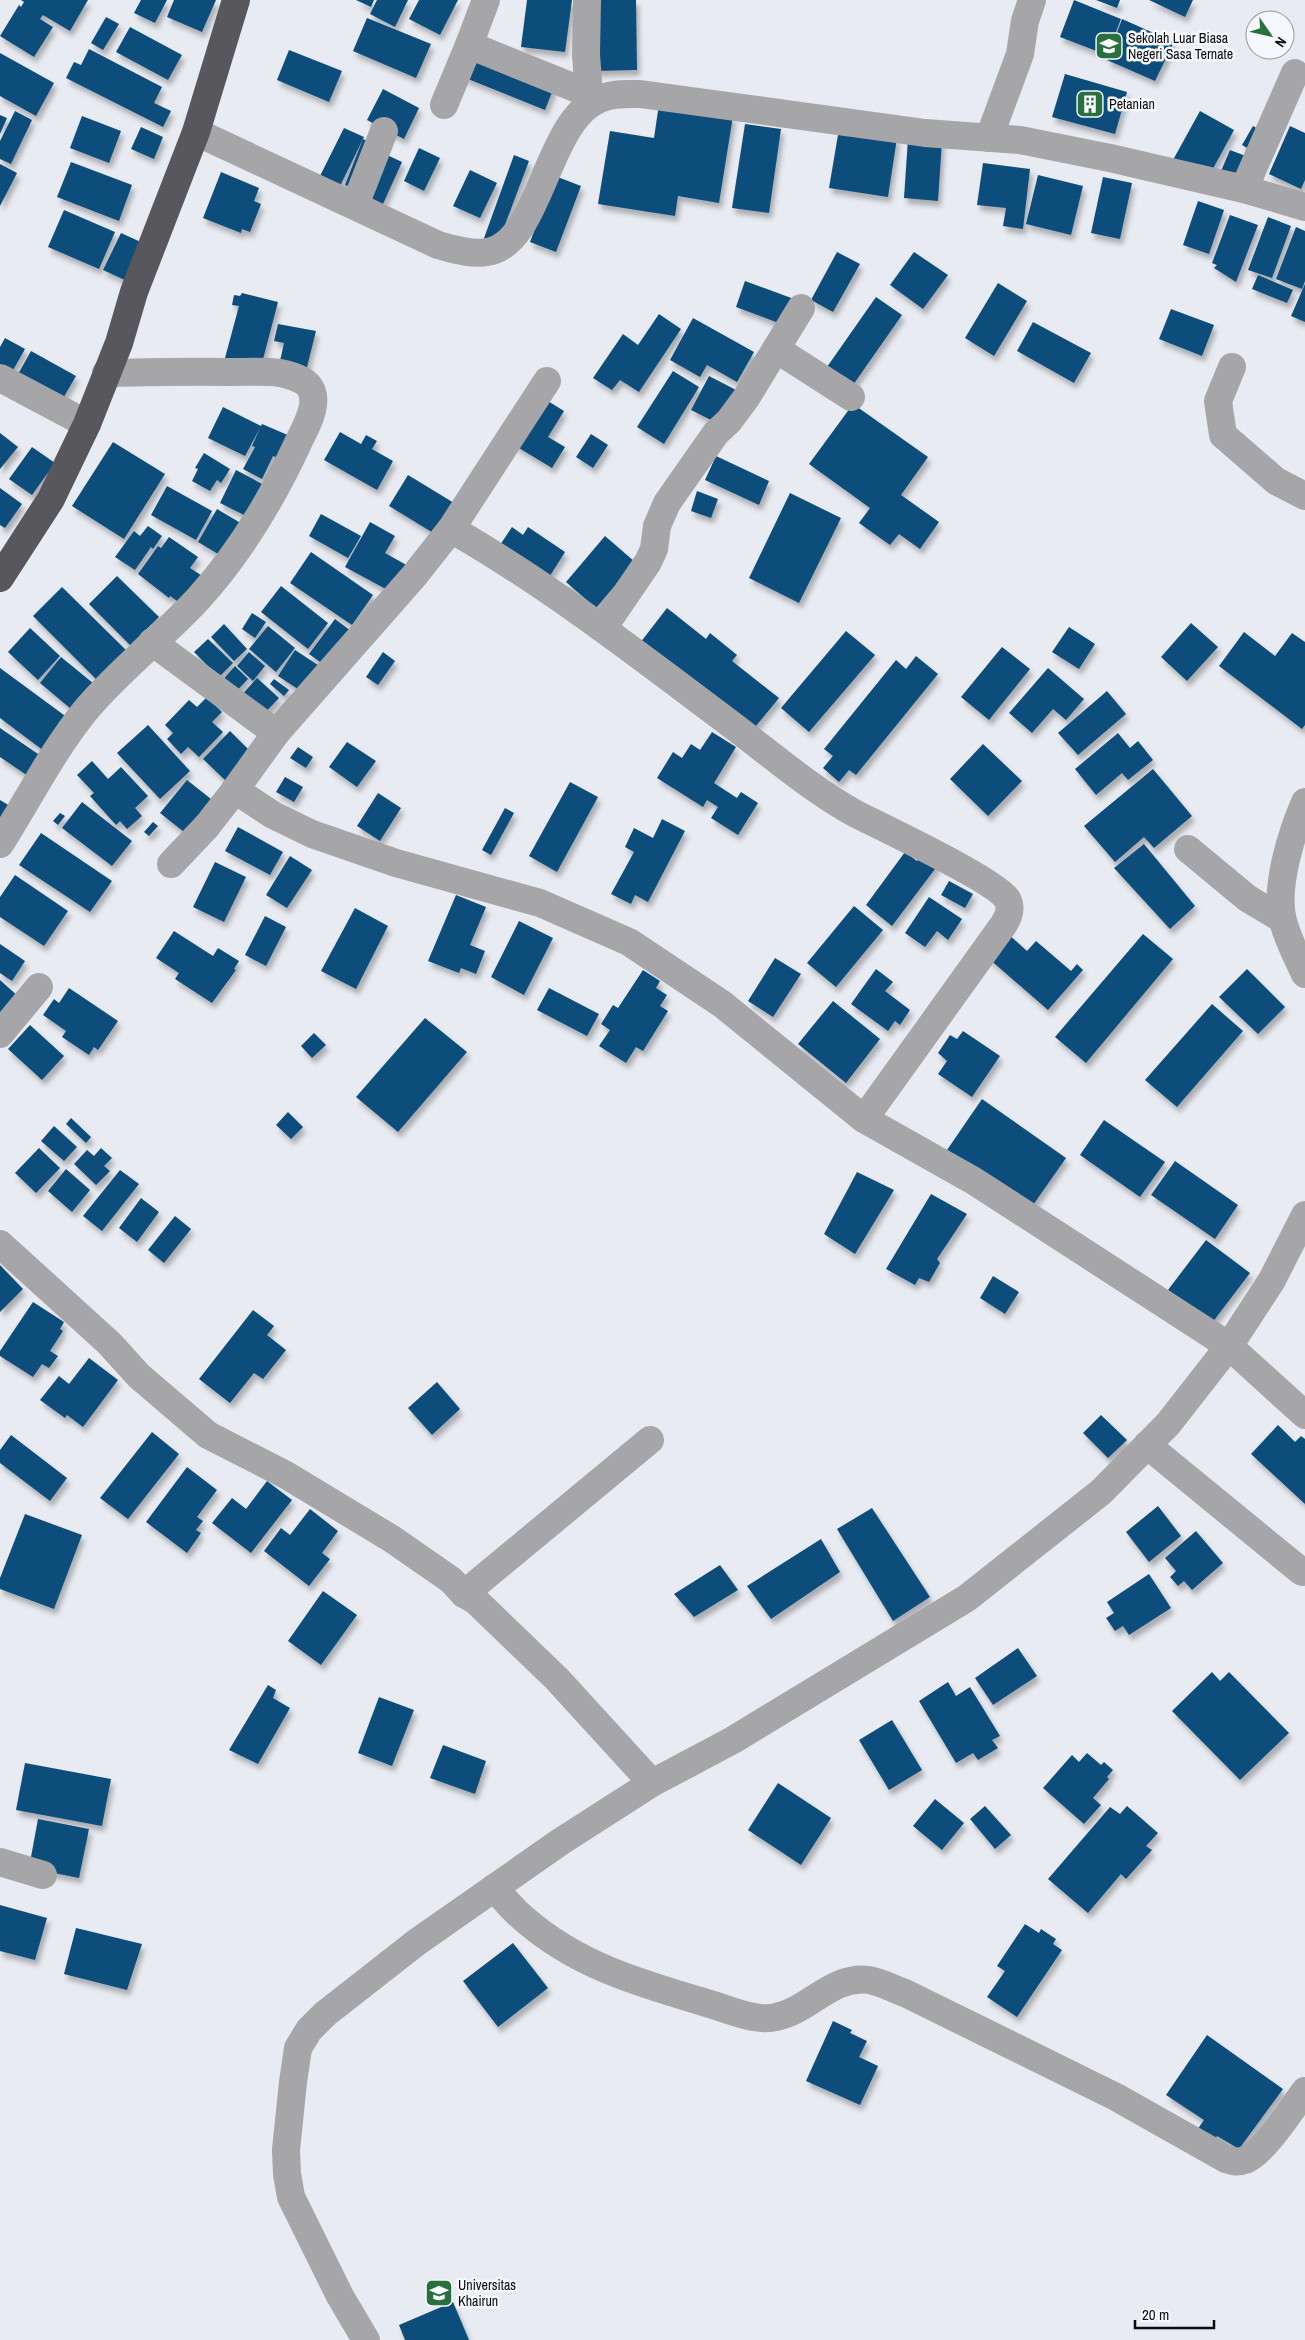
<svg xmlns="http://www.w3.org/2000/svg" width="1305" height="2340" font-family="'Archivo Narrow',sans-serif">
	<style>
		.building { fill: #0b4d7b; filter: url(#shadow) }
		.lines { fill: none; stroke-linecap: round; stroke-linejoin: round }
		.street { stroke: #a6a5a8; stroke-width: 28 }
		.highway { stroke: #58575c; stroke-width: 28 }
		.labels { text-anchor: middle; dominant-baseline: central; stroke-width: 5; stroke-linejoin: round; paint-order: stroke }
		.poi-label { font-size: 14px; fill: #0b0c0e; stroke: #f6f8fe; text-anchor: start }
	</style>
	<defs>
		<filter id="shadow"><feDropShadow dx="3" dy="5.5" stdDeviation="2.5" flood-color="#0004"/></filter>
	</defs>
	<rect width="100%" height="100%" fill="#e8ebf1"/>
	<g class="building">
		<path d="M21 0H88L70 31 43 15 40 19 53 27 34 57 0 36 19 5 21 7 24 2Z"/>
		<path d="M141 0H167L155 23 134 13Z"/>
		<path d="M174 0H216L202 32 167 17Z"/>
		<path d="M356 0H374L371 7Z"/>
		<path d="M377 0H408L395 27 370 14Z"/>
		<path d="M419 0H458L440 35 409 19Z"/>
		<path d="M527 0H572L565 52 521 47Z"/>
		<path d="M592 0H636L637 70 594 71Z"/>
		<path d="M1074 0 1121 19 1107 55 1060 37Z"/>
		<path d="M1096 0H1120L1117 8Z"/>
		<path d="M1149 0H1193L1185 17Z"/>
		<path d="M106 17 119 24 103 50 91 43Z"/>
		<path d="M367 18 431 44 416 78 353 51Z"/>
		<path d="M1122 19 1174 42 1155 81 1107 60Z"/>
		<path d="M130 27 182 55 168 80 116 52Z"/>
		<path d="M89 49 162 87 154 103 171 111 163 127 66 78 74 62 81 65Z"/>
		<path d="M474 49 556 82 545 110 463 77Z"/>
		<path d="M289 50 342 71 329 102 277 80Z"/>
		<path d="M0 53 54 83 36 116 0 96Z"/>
		<path d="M1065 74 1127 92 1115 134 1052 117Z"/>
		<path d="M383 89 419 108 404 139 367 120Z"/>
		<path d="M659 104 733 116 719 203 678 196 675 216 598 204 610 131 654 138Z"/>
		<path d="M15 111 32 120 11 164 0 159V141Z"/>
		<path d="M1200 111 1234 130 1209 176 1173 160Z"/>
		<path d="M0 115 7 118 0 134Z"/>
		<path d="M82 116 121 131 109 163 70 148Z"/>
		<path d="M745 124 781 129 769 213 732 208Z"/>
		<path d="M1253 126 1267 134 1256 153 1242 145Z"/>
		<path d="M1290 126 1305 133V180L1301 189 1269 174Z"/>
		<path d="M141 127 163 137 154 159 131 149Z"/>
		<path d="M344 128 364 137 340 186 320 176Z"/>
		<path d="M839 129 897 138 888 197 829 188Z"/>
		<path d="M363 139 378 146 359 191 345 185Z"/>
		<path d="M908 139 942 141 938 201 904 198Z"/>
		<path d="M419 148 440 158 424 191 404 181Z"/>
		<path d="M1230 150 1251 158 1240 185 1221 171Z"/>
		<path d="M385 154 402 162 383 204 365 195Z"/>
		<path d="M514 155 529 161 497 246 483 241Z"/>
		<path d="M71 162 132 185 119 221 57 197Z"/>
		<path d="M983 163 1030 169 1023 229 1003 226 1006 208 977 205Z"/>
		<path d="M0 164 17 173 0 206Z"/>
		<path d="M470 170 497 183 480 218 453 206Z"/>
		<path d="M221 172 259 188 254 201 261 204 250 232 242 229 241 233 203 218Z"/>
		<path d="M1038 175 1083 186 1071 235 1026 224Z"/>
		<path d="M555 176 581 186 556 252 530 242Z"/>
		<path d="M1103 177 1132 183 1120 239 1091 233Z"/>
		<path d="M1198 201 1224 210 1209 254 1183 245Z"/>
		<path d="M64 210 115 232 99 269 48 247Z"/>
		<path d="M1230 215 1258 225 1236 282 1214 268 1217 265 1212 263Z"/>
		<path d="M1268 217 1291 226 1272 278 1248 270Z"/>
		<path d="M1296 227 1305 231V281L1302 289 1276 279Z"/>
		<path d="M121 233 145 244 127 281 103 270Z"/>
		<path d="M837 252 860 264 833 312 811 300Z"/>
		<path d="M914 252 948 275 923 309 890 285Z"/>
		<path d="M1258 275 1293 290 1287 303 1252 289Z"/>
		<path d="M745 281 794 299 784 325 736 307Z"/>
		<path d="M998 283 1027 301 994 356 965 338Z"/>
		<path d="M1305 284V322L1291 316Z"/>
		<path d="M242 293 278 302 261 367 225 358 239 306 232 305 234 295 240 296Z"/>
		<path d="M876 297 902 315 853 385 827 367Z"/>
		<path d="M1171 309 1214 325 1202 356 1159 339Z"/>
		<path d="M659 314 681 329 639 392 620 380 612 390 593 378 623 334 638 345Z"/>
		<path d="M693 318 754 352 737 382 707 365 700 377 670 360Z"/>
		<path d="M1033 322 1091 353 1074 383 1017 351Z"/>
		<path d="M278 324 316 331 305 375 278 370 284 343 274 341Z"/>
		<path d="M5 338 25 349 8 379 0 375V347Z"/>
		<path d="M31 351 76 376 58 407 13 383Z"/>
		<path d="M673 371 699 387 664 444 637 427Z"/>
		<path d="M709 376 736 390 719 424 691 410Z"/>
		<path d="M543 398 564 411 548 437 565 447 552 468 514 445Z"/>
		<path d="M853 404 928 457 901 495 939 522 920 549 899 534 890 545 859 523 870 508 809 464Z"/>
		<path d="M223 407 261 426 262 424 297 439 287 462 273 456 262 479 243 469 255 447 252 446 260 428 245 456 208 438Z"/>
		<path d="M340 432 361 444 366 435 377 441 372 449 393 461 377 490 324 460Z"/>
		<path d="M0 433 18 447 0 469Z"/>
		<path d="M591 434 608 445 593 468 576 457Z"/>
		<path d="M113 442 165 474 124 539 72 506Z"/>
		<path d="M32 447 55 463 32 495 9 479Z"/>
		<path d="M204 453 230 469 221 483 217 480 210 491 192 481 198 469 195 468Z"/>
		<path d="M716 456 769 481 759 505 705 480Z"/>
		<path d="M236 470 268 487 252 519 220 503Z"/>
		<path d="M408 475 454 503 435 534 389 506Z"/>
		<path d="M167 486 212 511 196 540 151 515Z"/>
		<path d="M0 488 22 504 5 528 0 525Z"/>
		<path d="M697 491 718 499 711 518 691 511Z"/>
		<path d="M790 493 841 518 799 603 749 578Z"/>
		<path d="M217 509 244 525 225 558 198 542Z"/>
		<path d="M321 514 361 536 348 558 309 536Z"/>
		<path d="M370 522 395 536 385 553 410 567 395 594 345 567Z"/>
		<path d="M148 526 162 536 153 549 151 547 135 570 115 557 134 531 140 536Z"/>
		<path d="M512 527 523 535 528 527 565 552 548 579 500 545Z"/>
		<path d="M605 536 635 562 596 608 566 582Z"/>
		<path d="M169 537 198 557 190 568 207 579 187 608 170 596 169 598 138 574 158 546 161 548Z"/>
		<path d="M311 552 373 595 352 625 290 583Z"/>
		<path d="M117 576 159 617 130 645 89 604Z"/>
		<path d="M281 586 328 623 308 649 261 612Z"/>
		<path d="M62 587 128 652 98 681 33 616Z"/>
		<path d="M667 608 706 639 710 633 737 655 732 661 779 698 751 732 640 643Z"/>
		<path d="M252 613 266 622 255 638 242 629Z"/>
		<path d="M335 619 355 634 330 669 309 654Z"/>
		<path d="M1191 623 1218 647 1187 681 1161 657Z"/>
		<path d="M224 624 247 649 234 661 211 637Z"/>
		<path d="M268 626 295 648 276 672 249 649Z"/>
		<path d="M1069 627 1095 644 1079 669 1052 652Z"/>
		<path d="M30 628 60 656 38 680 8 652Z"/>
		<path d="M846 631 875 655 809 732 781 708Z"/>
		<path d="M1244 632 1275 656 1292 633 1305 642V725L1302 729 1219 666Z"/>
		<path d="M208 639 233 663 219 677 194 652Z"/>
		<path d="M1002 647 1030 669 989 720 961 697Z"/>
		<path d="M295 650 324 669 307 695 278 676Z"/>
		<path d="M249 652 265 666 253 681 237 666Z"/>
		<path d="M383 652 395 661 378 685 366 677Z"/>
		<path d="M916 656 938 674 856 775 849 770 839 782 823 768 833 756 824 749 896 660 906 669Z"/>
		<path d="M61 657 99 688 77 714 40 683Z"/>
		<path d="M235 666 248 679 233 695 220 683Z"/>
		<path d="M0 668 72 721 48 754 0 718Z"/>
		<path d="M1048 668 1084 699 1066 720 1053 709 1032 733 1009 713Z"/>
		<path d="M257 678 279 698 260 718 239 698Z"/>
		<path d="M274 679 289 690 284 696 270 684Z"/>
		<path d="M1107 691 1126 714 1078 755 1058 733Z"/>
		<path d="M207 697 222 712 212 722 223 732 199 757 188 747 181 754 167 739 173 733 165 725 189 700 197 707Z"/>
		<path d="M148 725 190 771 160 799 117 753Z"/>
		<path d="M0 728 41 756 28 776 0 757Z"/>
		<path d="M230 731 253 754 227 782 203 759Z"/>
		<path d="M712 732 736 747 714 783 737 798 741 792 758 803 738 835 711 818 718 807 707 800 703 807 657 778 673 752 682 758 691 744 700 750Z"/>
		<path d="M1118 733 1130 748 1138 741 1153 760 1128 780 1122 773 1096 795 1075 769Z"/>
		<path d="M347 742 376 761 357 787 329 767Z"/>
		<path d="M983 744 1022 781 988 816 950 779Z"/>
		<path d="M298 747 313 757 306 768 290 758Z"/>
		<path d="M92 761 108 779 121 767 148 796 135 808 142 816 127 829 120 821 116 825 90 796 94 793 77 775Z"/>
		<path d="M1153 769 1192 816 1154 848 1144 837 1115 862 1084 826Z"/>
		<path d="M285 777 303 787 294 802 276 792Z"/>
		<path d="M187 780 211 799 205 820 198 815 184 832 160 813Z"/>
		<path d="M570 782 598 797 557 872 529 856Z"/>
		<path d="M378 793 401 808 380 841 357 826Z"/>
		<path d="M0 800 15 809 0 833Z"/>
		<path d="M82 802 132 841 112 866 62 828Z"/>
		<path d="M505 808 514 813 491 855 482 850Z"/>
		<path d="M60 813 65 816 58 825 53 821Z"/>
		<path d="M662 819 685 831 648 902 635 895 631 904 611 894 634 852 625 847 634 828 653 838Z"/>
		<path d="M153 822 158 826 149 836 144 832Z"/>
		<path d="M238 827 283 852 270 875 225 851Z"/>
		<path d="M41 833 112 881 90 912 19 865Z"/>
		<path d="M1144 844 1195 906 1170 929 1114 868Z"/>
		<path d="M905 852 917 861 923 853 938 865 892 926 866 905Z"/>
		<path d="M290 856 312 870 287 908 266 895Z"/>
		<path d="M215 862 246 877 224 922 193 907Z"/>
		<path d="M15 875 68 911 44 946 0 917V897Z"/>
		<path d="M949 881 973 894 965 908 941 895Z"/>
		<path d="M456 895 486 907 470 945 485 951 476 974 461 968 459 973 428 961Z"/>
		<path d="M929 897 962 919 948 940 937 931 925 947 905 933Z"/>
		<path d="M854 906 883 930 836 987 807 963Z"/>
		<path d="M355 908 388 926 356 989 321 971Z"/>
		<path d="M265 916 286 927 266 966 245 955Z"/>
		<path d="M519 921 553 938 524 995 491 977Z"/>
		<path d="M174 931 213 956 218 948 239 961 234 969 236 970 212 1003 175 979 179 973 156 958Z"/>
		<path d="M1007 933 1027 951 1036 941 1071 971 1077 964 1083 970 1048 1010 987 957Z"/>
		<path d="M1143 934 1173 959 1086 1063 1055 1037Z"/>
		<path d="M0 944 25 961 12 981 0 973Z"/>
		<path d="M775 958 801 974 773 1017 748 1001Z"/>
		<path d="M876 969 893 982 885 991 910 1010 900 1025 895 1021 888 1031 851 1004Z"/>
		<path d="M1247 969 1285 1007 1258 1034 1219 997Z"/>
		<path d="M643 970 660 981 656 988 667 995 660 1006 668 1011 643 1051 636 1047 626 1063 599 1046 610 1030 601 1024 613 1005 618 1008Z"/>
		<path d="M0 980 20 998 0 1022Z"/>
		<path d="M69 988 118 1021 98 1050 94 1047 89 1055 62 1037 66 1031 43 1015 54 999 59 1003Z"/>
		<path d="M549 988 599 1014 587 1036 537 1010Z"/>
		<path d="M833 1001 880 1039 846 1083 798 1044Z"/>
		<path d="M1212 1004 1243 1031 1177 1107 1145 1080Z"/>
		<path d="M425 1018 467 1052 398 1132 356 1097Z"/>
		<path d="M30 1025 64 1056 42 1080 8 1049Z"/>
		<path d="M963 1031 1000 1056 972 1097 938 1074 947 1061 938 1053 950 1035 957 1039Z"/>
		<path d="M314 1033 326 1045 312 1058 301 1046Z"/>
		<path d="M982 1099 1066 1158 1031 1208 947 1150Z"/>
		<path d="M288 1112 303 1127 291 1139 276 1125Z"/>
		<path d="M71 1118 91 1137 86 1143 66 1124Z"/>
		<path d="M1104 1120 1165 1162 1140 1197 1080 1155Z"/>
		<path d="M54 1126 77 1147 64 1161 41 1141Z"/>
		<path d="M39 1148 60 1168 36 1193 15 1173Z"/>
		<path d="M101 1148 112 1158 104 1166 110 1171 96 1185 74 1164 87 1150 94 1156Z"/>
		<path d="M1175 1161 1238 1205 1215 1239 1151 1195Z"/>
		<path d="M66 1169 90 1190 72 1212 48 1191Z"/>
		<path d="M120 1170 139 1184 102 1231 83 1216Z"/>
		<path d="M857 1172 894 1190 855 1254 824 1234Z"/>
		<path d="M931 1194 967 1214 937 1259 940 1263 929 1282 919 1278 915 1285 886 1269Z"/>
		<path d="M141 1198 159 1212 137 1242 119 1228Z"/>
		<path d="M175 1216 191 1229 164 1263 148 1250Z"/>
		<path d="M1206 1240 1250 1273 1212 1323 1168 1290Z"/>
		<path d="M0 1265 23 1289 0 1312Z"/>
		<path d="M993 1276 1019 1292 1005 1314 980 1298Z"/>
		<path d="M33 1302 64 1322 60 1329 63 1331 50 1351 58 1356 49 1368 42 1364 33 1377 0 1356V1351Z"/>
		<path d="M253 1310 274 1326 267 1335 286 1350 263 1379 254 1373 230 1403 199 1379Z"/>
		<path d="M89 1358 118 1380 83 1427 67 1415 65 1418 40 1400 59 1376 69 1384Z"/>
		<path d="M437 1382 460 1409 432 1435 408 1408Z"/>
		<path d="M1101 1415 1127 1440 1108 1458 1083 1433Z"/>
		<path d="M1278 1425 1295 1442 1301 1436 1305 1439V1504L1251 1454Z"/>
		<path d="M152 1432 179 1454 128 1519 100 1498Z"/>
		<path d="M11 1435 67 1478 50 1501 0 1463V1450Z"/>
		<path d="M187 1467 217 1490 197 1517 203 1521 196 1530 201 1533 187 1553 146 1522Z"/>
		<path d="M267 1481 292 1500 251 1553 212 1523 232 1498 246 1509Z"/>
		<path d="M1158 1506 1181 1536 1149 1562 1126 1532Z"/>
		<path d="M872 1508 930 1597 893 1621 837 1529Z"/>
		<path d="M310 1509 338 1531 322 1553 330 1559 309 1586 264 1551 281 1528 290 1535Z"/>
		<path d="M25 1514 82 1535 54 1609 0 1589V1578Z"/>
		<path d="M1196 1531 1223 1563 1192 1590 1184 1581 1178 1586 1170 1577 1176 1571 1165 1558Z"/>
		<path d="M821 1539 840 1572 771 1619 747 1586Z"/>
		<path d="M720 1565 738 1590 694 1617 674 1594Z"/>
		<path d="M1149 1574 1171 1608 1129 1635 1123 1626 1115 1631 1106 1618 1114 1613 1107 1602Z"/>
		<path d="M323 1591 357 1615 321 1665 288 1641Z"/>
		<path d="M1018 1648 1037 1676 993 1705 975 1678Z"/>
		<path d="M1212 1672 1220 1681 1229 1672 1289 1733 1240 1780 1172 1711Z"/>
		<path d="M948 1682 956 1696 970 1687 1000 1736 992 1740 998 1748 978 1760 973 1753 956 1763 919 1701Z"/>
		<path d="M268 1685 276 1690 273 1698 290 1708 258 1764 229 1750Z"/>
		<path d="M379 1697 414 1710 392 1766 358 1753Z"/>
		<path d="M892 1720 922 1770 889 1790 859 1740Z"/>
		<path d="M443 1745 486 1761 475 1794 430 1778Z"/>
		<path d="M1087 1753 1101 1765 1104 1762 1113 1770 1107 1777 1109 1779 1093 1798 1101 1805 1084 1824 1043 1788 1072 1755 1079 1762Z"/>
		<path d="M25 1763 111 1779 102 1826 16 1810Z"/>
		<path d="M778 1783 831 1818 801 1865 748 1830Z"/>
		<path d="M935 1799 964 1823 942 1850 913 1826Z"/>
		<path d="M985 1806 1011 1835 995 1849 970 1819Z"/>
		<path d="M1127 1806 1158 1833 1146 1846 1152 1850 1126 1879 1121 1874 1088 1913 1048 1879 1110 1807 1120 1814Z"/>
		<path d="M38 1819 89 1829 79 1878 29 1868Z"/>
		<path d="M0 1905 47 1918 35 1960 0 1951Z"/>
		<path d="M1025 1924 1039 1933 1041 1929 1056 1939 1053 1944 1062 1950 1017 2017 987 1997 1005 1971 997 1966Z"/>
		<path d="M76 1928 142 1944 127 1990 64 1974Z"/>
		<path d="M513 1943 548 1988 498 2027 463 1981Z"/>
		<path d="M833 2021 852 2030 850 2033 867 2041 859 2057 878 2066 860 2105 806 2081Z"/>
		<path d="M1207 2035 1283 2089 1239 2149 1217 2136 1212 2145 1195 2133 1204 2120 1166 2095Z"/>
		<path d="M453 2302 469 2340H405L399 2325Z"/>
	</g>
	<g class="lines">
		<g class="street">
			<path d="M587 0 586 55 589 93"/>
			<path d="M469 45 486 0"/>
			<path d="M444 105 469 45 600 98"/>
			<path d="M196 132 438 245C453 249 471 255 487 252 542 244 545 118 602 98 614 93 627 94 640 94L925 133 1020 140 1110 158 1244 189 1305 207"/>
			<path d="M989 138 1020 54 1025 21 1032 0"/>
			<path d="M1244 189 1295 73"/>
			<path d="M355 205 384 131"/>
			<path d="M776 349 851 397"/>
			<path d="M1232 367 1218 401 1223 435 1276 481 1305 496"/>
			<path d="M0 378 87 424"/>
			<path d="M451 529 547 381"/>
			<path d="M603 628 648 562 654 549 657 526 667 503 716 433 729 421 746 398 801 308"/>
			<path d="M152 642 276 733 235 790 273 815 312 834 396 863 540 903 629 942 722 1004 864 1119 974 1181 1229 1346 1305 1415"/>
			<path d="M276 733 414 576 451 529C547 584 636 653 724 719 767 751 809 788 856 814 882 827 996 881 1007 899 1012 908 1009 916 1004 924L864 1119"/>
			<path d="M1305 802C1292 832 1274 888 1283 921 1288 940 1297 957 1305 974"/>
			<path d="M0 844C28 800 52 752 85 711 119 670 162 638 198 599 239 554 272 499 298 443 305 428 322 401 308 385 301 378 290 375 280 373 265 371 249 372 234 372 191 371 149 372 106 373"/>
			<path d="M1188 849 1247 898 1282 919"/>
			<path d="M171 864 207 826 235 790"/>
			<path d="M0 1034 39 987"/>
			<path d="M0 1244 109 1343 139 1376 208 1435 286 1475 392 1539 451 1580 464 1594 476 1601 557 1679 652 1783"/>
			<path d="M1147 1445 1302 1572"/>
			<path d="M464 1594 650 1440"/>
			<path d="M0 1862 43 1875"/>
			<path d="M494 1888C504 1898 512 1909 523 1918 577 1966 642 1984 710 2004 731 2010 755 2022 776 2017 810 2010 832 1975 869 1980 881 1982 894 1989 905 1993L1116 2097 1226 2159C1233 2161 1238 2163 1245 2160 1264 2153 1292 2108 1305 2091"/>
			<path d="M366 2340 340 2296 291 2197 287 2174 286 2150 293 2082 298 2048 309 2030 325 2014 417 1942 560 1842 652 1783 733 1740 967 1598 1101 1492 1168 1424 1229 1346 1272 1280 1305 1215"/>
		</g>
		<path class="highway" d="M0 578 51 499 87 424 119 343 134 292 196 132 236 0"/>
	</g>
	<defs>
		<g id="school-square" transform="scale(1.4375)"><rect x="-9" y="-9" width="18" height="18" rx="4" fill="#28703d" stroke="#f6f8fe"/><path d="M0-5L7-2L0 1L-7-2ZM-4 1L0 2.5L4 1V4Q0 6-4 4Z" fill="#fff"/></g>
		<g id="building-square" transform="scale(1.4375)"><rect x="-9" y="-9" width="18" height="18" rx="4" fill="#28703d" stroke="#f6f8fe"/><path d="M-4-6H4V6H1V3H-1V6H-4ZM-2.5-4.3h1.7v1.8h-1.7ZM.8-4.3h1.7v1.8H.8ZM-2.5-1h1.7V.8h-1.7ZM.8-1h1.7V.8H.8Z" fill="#fff"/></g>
		<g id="university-square" transform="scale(1.4375)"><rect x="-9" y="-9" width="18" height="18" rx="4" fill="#28703d" stroke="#f6f8fe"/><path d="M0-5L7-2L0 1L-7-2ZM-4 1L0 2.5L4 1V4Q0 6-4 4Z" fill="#fff"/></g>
	</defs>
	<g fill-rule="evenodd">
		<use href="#school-square" x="1109" y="46"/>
		<use href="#building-square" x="1090" y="104"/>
		<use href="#university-square" x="439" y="2293"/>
	</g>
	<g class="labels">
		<g class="poi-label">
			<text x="1128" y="38">Sekolah Luar Biasa<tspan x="1128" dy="16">Negeri Sasa Ternate</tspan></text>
			<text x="1109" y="104">Petanian</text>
			<text x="458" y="2285">Universitas<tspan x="458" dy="16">Khairun</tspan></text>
		</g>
	</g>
	<g transform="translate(1270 35) rotate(124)"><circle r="24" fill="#f6f8fe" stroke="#989a9e"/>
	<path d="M0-4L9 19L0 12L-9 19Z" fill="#28703d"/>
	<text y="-8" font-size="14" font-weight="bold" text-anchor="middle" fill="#0b0c0e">N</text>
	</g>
	<path d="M1135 2320v8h79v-8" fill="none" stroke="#0b0c0e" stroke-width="2.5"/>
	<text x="1142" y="2320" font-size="15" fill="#0b0c0e" stroke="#f6f8fe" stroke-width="4" paint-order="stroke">20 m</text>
</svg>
